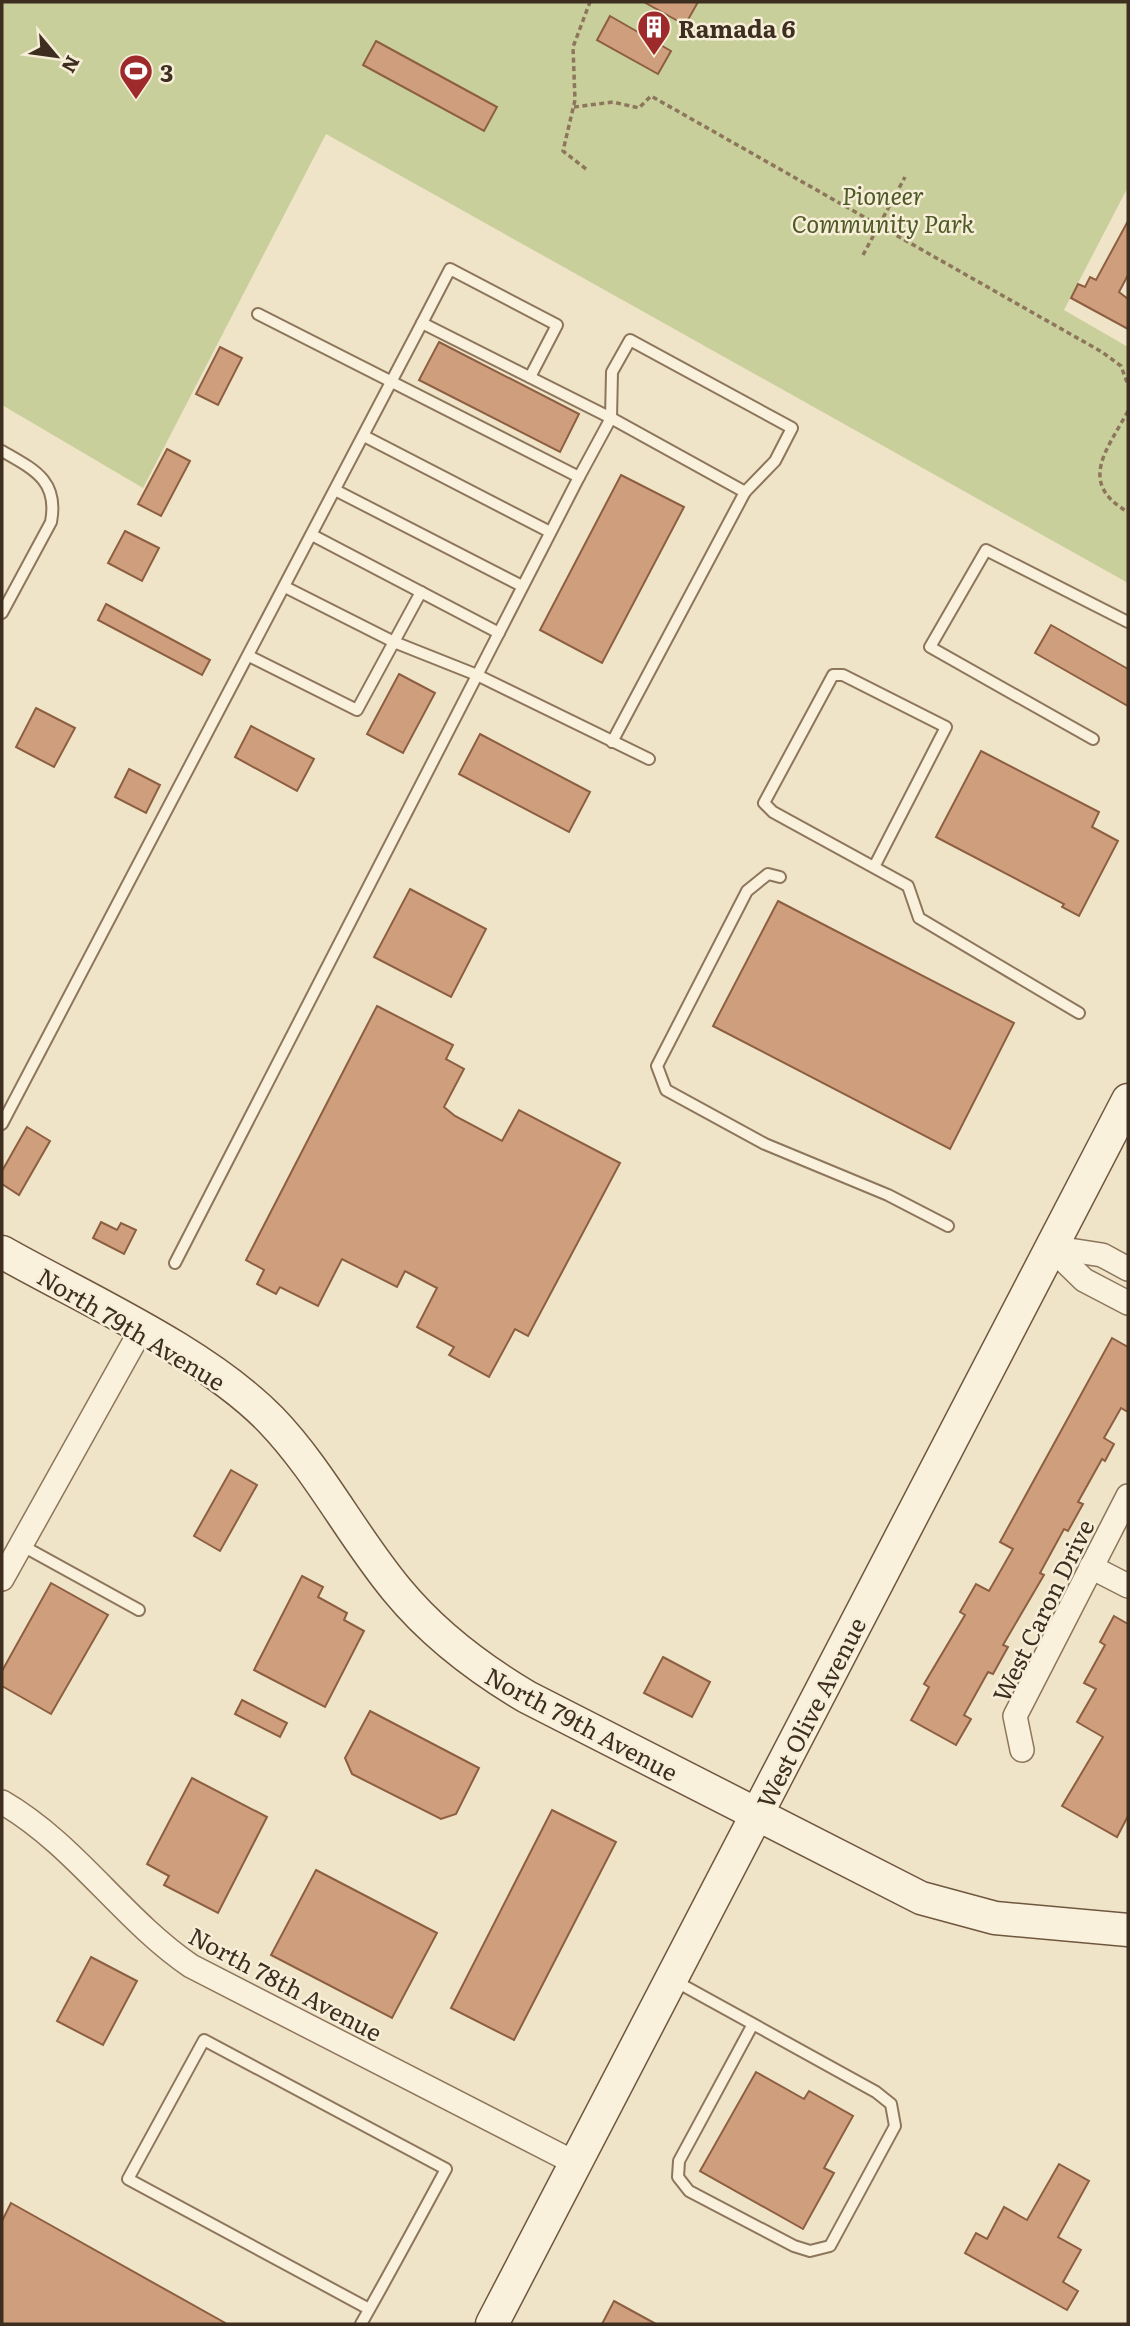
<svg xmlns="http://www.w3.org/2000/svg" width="1130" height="2326" font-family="Literata,serif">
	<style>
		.green { fill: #c9cf9b }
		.building { fill: #cf9f7d; stroke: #8d5f41; stroke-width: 2 }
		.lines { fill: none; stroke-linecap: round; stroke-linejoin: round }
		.lane-casing { stroke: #8d765c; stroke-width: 14 }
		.street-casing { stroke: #8d765c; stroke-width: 26 }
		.secondary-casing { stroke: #6f573f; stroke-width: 35 }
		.path { stroke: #8d765c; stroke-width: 3.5; stroke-dasharray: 5 3.5; stroke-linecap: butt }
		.lane { stroke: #faf1dc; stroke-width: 10 }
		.street { stroke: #faf1dc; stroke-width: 23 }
		.secondary { stroke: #faf1dc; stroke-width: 32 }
		.labels { text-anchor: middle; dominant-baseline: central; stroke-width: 5; stroke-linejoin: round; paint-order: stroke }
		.poi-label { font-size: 24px; font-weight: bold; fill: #3d2e20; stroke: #f7eed8; text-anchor: start }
		.park-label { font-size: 24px; font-style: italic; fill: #4d5a26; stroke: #f7eed8 }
		.street-label { font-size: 24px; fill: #3d2e20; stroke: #f7eed8 }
	</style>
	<rect width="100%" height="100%" fill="#f0e4c8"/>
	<path class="green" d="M2 2H1128V187L1064 310 1128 347V583L326 134 143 488 2 405Z"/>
	<g class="building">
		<path d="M644 2H698L685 25Z"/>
		<path d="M610 16 671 51 658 74 597 40Z"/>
		<path d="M376 41 497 107 484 131 363 65Z"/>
		<path d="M1128 221V275L1119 292 1128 299V329L1071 298 1078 284 1085 287 1090 277 1096 280Z"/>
		<path d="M439 342 579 414 560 452 419 380Z"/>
		<path d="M220 347 242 358 218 405 196 394Z"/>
		<path d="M167 449 190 461 161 516 138 504Z"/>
		<path d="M621 475 684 507 602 663 540 630Z"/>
		<path d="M125 531 159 548 142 581 108 563Z"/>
		<path d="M106 604 210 660 202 675 98 620Z"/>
		<path d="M1051 625 1128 669V706L1035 653Z"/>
		<path d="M399 674 435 693 403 753 367 734Z"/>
		<path d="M36 708 75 728 54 767 16 747Z"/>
		<path d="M251 726 314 759 297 791 235 757Z"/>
		<path d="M480 734 590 792 569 832 459 774Z"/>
		<path d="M981 751 1099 812 1092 827 1118 841 1079 916 1062 907 1064 904 936 837Z"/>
		<path d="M129 769 160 785 146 813 115 797Z"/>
		<path d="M410 889 486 929 451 997 374 957Z"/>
		<path d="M778 901 1014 1023 950 1149 713 1026Z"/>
		<path d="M377 1006 453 1045 446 1059 464 1069 444 1107 455 1116 502 1141 519 1110 620 1163 528 1336 515 1329 489 1377 449 1355 454 1347 417 1327 437 1288 405 1271 397 1287 342 1259 318 1306 280 1287 276 1294 257 1284 264 1270 246 1260Z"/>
		<path d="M27 1127 50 1141 19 1195 2 1184V1171Z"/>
		<path d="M101 1222 117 1230 121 1223 136 1230 124 1254 93 1238Z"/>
		<path d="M1112 1338 1128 1347V1412L1121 1408 1104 1438 1114 1444 1105 1461 1102 1459 1078 1502 1083 1504 1068 1531 1064 1529 1040 1573 1044 1575 1003 1645 1008 1647 993 1674 988 1672 964 1715 971 1719 956 1745 911 1720 929 1687 924 1684 965 1615 960 1612 976 1584 989 1591 1013 1549 1000 1542Z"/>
		<path d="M231 1470 257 1485 220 1551 194 1536Z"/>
		<path d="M302 1576 323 1587 318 1597 347 1613 344 1620 364 1631 325 1707 254 1670Z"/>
		<path d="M51 1583 108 1615 51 1714 2 1686V1671Z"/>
		<path d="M1114 1616 1128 1624V1816L1117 1837 1062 1806 1103 1737 1077 1722 1096 1689 1084 1683 1105 1645 1100 1642Z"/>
		<path d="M663 1657 710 1682 692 1717 644 1693Z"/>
		<path d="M242 1700 287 1723 280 1737 235 1714Z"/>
		<path d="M370 1711 479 1768 456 1814 441 1819 352 1774 345 1758Z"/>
		<path d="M192 1778 267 1817 218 1913 164 1885 169 1876 147 1864Z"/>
		<path d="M552 1810 616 1842 514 2040 451 2008Z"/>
		<path d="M316 1870 437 1933 392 2018 271 1955Z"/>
		<path d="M91 1957 137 1981 103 2045 57 2021Z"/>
		<path d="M756 2072 804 2099 809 2091 853 2116 824 2168 834 2173 803 2229 700 2171Z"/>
		<path d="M1059 2164 1089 2181 1058 2237 1081 2250 1063 2282 1078 2291 1067 2310 965 2253 976 2233 987 2239 1004 2207 1027 2220Z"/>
		<path d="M11 2203 227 2324H2V2221Z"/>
		<path d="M614 2301 656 2324H602Z"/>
	</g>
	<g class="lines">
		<g class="lane-casing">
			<g id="lane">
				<path d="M422 323 450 269 557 325 530 377"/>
				<path d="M364 436 550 532"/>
				<path d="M2 451C33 469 59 480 51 522L2 613"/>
				<path d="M579 477 611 418 745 492 612 742"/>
				<path d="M335 490 522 586"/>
				<path d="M312 535 499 633"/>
				<path d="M285 587 394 642 477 675 649 759"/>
				<path d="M249 656 357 710 421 592"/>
				<path d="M1093 739 930 647 986 550 1128 622"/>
				<path d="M874 867 946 727 843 675H833L764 803 773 812 908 886 919 918 1079 1013"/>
				<path d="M780 877 768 874 747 891 657 1066 666 1090 765 1144 888 1195 948 1226"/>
				<path d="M2 1124 422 323 611 418 612 372 630 340 792 428 775 461 745 492"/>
				<path d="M175 1263 579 477 258 314"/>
				<path d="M21 1545 139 1610"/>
				<path d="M675 1981 753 2024 679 2161 678 2177 689 2191 794 2246 810 2251 830 2246 895 2126 891 2104 876 2092 753 2024"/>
				<path d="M361 2324C390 2273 418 2221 446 2169L204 2040 128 2179 369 2309"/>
			</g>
		</g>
		<g class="street-casing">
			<g id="street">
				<path d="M1050 1247 1084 1280 1128 1303"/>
				<path d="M1050 1247 1102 1255 1128 1269"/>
				<path d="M1091 1567 1128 1586"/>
				<path d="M2 1579 141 1330"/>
				<path d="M1022 1750 1015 1716 1128 1496"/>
				<path d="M2 1802C76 1845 121 1918 191 1966L577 2164"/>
			</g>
		</g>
		<g class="secondary-casing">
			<g id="secondary">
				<path d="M2 1252C85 1299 205 1352 271 1420 320 1471 352 1536 397 1590 434 1635 478 1668 527 1697L921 1898 995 1918 1128 1930"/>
				<path d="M492 2324 1128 1100"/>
			</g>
		</g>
		<g class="path">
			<path d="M574 107 613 102 639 108 651 96 1102 352 1121 366 1128 385"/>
			<path d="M586 169 563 151 575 100 573 47 590 2"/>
			<path d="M863 255 905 177"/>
			<path d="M1128 411C1107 450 1077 483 1128 512"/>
		</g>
		<use href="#lane" class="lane"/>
		<use href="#street" class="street"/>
		<use href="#secondary" class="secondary"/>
	</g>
	<defs>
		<g id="building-pin" transform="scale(1.75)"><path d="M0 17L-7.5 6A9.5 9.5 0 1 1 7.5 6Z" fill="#9e2a2b" stroke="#f7eed8"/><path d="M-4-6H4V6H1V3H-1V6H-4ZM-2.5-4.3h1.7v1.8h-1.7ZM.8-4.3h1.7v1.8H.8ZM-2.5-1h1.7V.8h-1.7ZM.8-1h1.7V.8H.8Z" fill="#fff"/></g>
		<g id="stadium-pin" transform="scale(1.75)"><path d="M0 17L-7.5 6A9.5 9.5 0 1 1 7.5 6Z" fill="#9e2a2b" stroke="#f7eed8"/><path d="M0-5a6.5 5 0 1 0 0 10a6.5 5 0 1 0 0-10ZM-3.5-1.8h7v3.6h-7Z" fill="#fff"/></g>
	</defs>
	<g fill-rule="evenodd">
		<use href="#building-pin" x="654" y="27"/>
		<use href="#stadium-pin" x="136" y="71"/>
	</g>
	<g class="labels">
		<g class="poi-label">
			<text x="678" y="27">Ramada 6</text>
			<text x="160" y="71">3</text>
		</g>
		<g class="park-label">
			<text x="883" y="194">Pioneer<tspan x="883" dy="28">Community Park</tspan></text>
		</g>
		<g class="street-label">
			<text transform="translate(132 1328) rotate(31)">North 79th Avenue</text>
			<text transform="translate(1042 1610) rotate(-64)">West Caron Drive</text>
			<text transform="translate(810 1712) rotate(-63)">West Olive Avenue</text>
			<text transform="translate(582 1723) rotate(28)">North 79th Avenue</text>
			<text transform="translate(286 1983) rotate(28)">North 78th Avenue</text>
		</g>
	</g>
	<rect width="1130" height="2326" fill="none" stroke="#3d2e20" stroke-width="7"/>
	<g transform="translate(56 56) rotate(119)" stroke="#f7eed8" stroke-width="5" paint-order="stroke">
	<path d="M0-5L12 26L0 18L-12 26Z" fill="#3d2e20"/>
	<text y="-10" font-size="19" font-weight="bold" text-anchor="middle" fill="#3d2e20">N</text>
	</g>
</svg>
